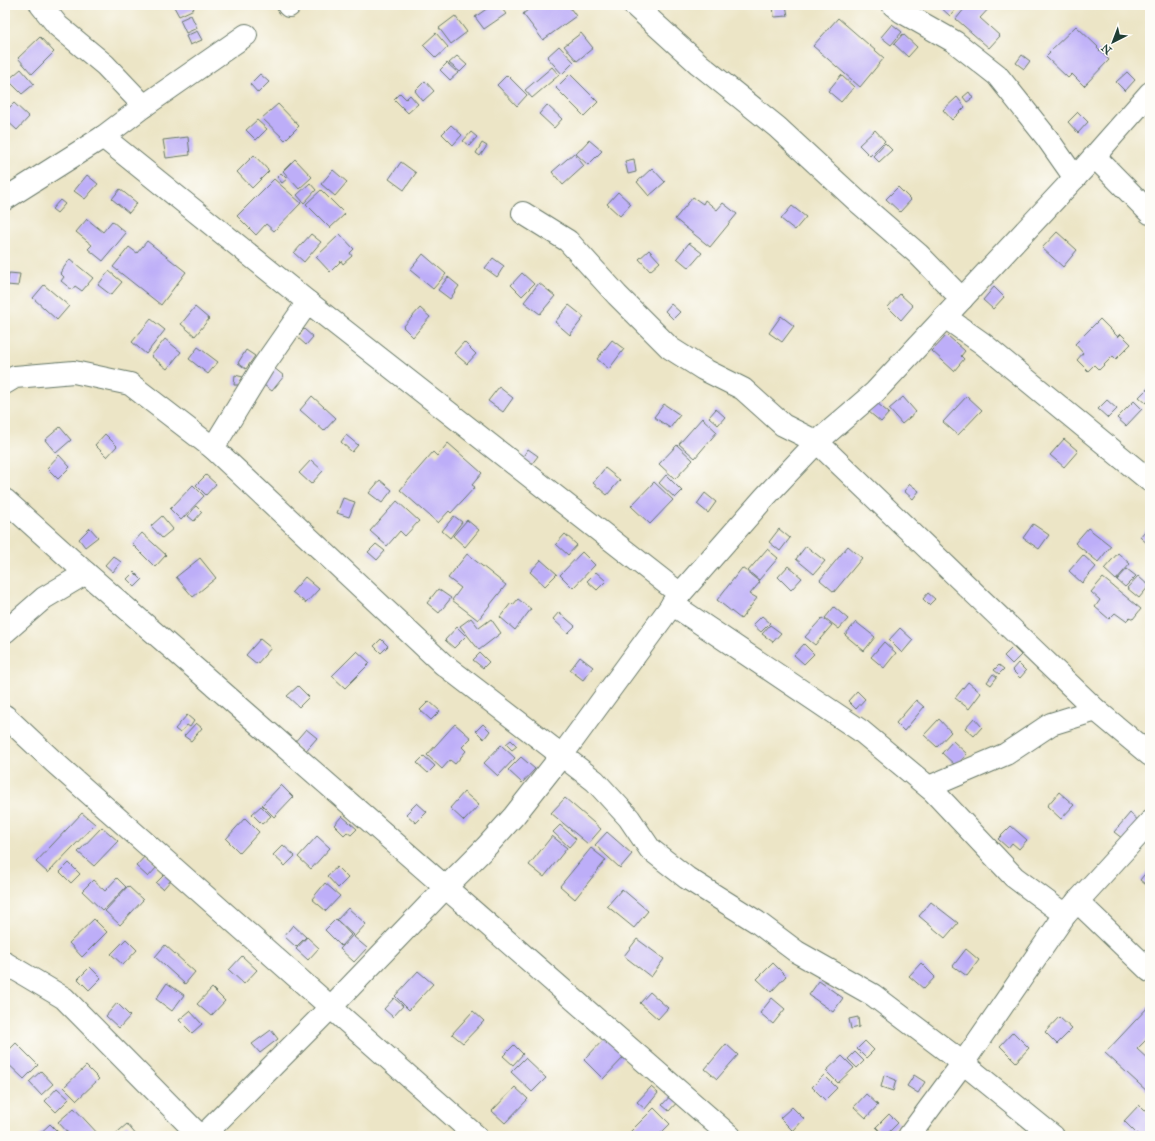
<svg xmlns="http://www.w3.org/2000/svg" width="1155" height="1141" font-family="'IM FELL Great Primer',serif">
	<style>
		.building { fill: #bdaef8 }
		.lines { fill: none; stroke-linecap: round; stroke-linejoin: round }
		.street-casing { stroke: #677867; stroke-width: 24 }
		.street { stroke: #fff; stroke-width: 22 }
	</style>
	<rect width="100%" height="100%" fill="#fdfcf7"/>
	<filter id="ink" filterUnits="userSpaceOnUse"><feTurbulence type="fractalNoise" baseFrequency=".025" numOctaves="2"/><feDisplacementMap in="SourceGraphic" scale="8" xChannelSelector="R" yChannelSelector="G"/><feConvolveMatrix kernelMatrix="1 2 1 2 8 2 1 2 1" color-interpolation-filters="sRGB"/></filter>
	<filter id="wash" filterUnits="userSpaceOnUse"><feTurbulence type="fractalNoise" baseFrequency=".012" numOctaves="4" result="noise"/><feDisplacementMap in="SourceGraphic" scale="16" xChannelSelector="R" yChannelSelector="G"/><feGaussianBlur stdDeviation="0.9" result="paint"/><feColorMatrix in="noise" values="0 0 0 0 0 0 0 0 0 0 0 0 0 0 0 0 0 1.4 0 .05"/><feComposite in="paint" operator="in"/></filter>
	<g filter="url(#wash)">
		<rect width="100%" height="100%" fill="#ece5c6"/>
		<g id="blocks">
			<g class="building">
				<path d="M173 5H192L194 9 179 16Z"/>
				<path d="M492 5H499L506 14 484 29 475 17Z"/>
				<path d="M534 5H568L576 16 543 40 523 14Z"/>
				<path d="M773 5H786L788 16 774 17Z"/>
				<path d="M938 5H960L950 16Z"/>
				<path d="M966 5H992L980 18 1000 36 989 48 956 19 965 8 964 7Z"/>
				<path d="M191 15 197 28 186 33 180 20Z"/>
				<path d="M455 16 467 32 451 44 439 28Z"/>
				<path d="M838 18 884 58 860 87 813 46Z"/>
				<path d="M892 24 902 32 891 45 881 37Z"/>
				<path d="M1076 26 1098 47 1097 48 1109 60 1084 86 1072 74 1068 78 1046 57 1050 53 1049 52Z"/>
				<path d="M197 31 202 40 190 45 186 36Z"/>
				<path d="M436 33 448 47 436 58 423 45Z"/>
				<path d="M581 33 593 48 577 61 564 46Z"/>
				<path d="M903 34 917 47 908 57 894 44Z"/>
				<path d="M40 37 54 52 32 74 18 58Z"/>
				<path d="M559 46 574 62 562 74 547 57Z"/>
				<path d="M1022 55 1030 61 1024 69 1016 63Z"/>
				<path d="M457 56 467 65 460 72 449 63Z"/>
				<path d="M447 63 458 73 450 80 440 70Z"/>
				<path d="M552 67 559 75 532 98 525 90Z"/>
				<path d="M21 69 34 84 22 94 8 80Z"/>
				<path d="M1127 72 1135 80 1125 91 1116 82Z"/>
				<path d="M260 74 269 82 258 93 250 84Z"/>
				<path d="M570 74 598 102 584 116 556 88Z"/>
				<path d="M507 75 527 95 517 106 497 85Z"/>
				<path d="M841 75 854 87 841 102 828 91Z"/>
				<path d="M425 81 434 91 423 101 415 91Z"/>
				<path d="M969 92 973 98 967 102 963 97Z"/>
				<path d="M400 93 406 99 410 95 418 104 408 113 394 99Z"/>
				<path d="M957 97 965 107 952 120 943 110Z"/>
				<path d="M14 103 29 117 17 130 5 119V112Z"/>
				<path d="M278 104 299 126 285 140 262 118Z"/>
				<path d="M547 105 562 119 554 128 539 114Z"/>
				<path d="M1078 112 1088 122 1078 133 1068 122Z"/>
				<path d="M257 120 267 129 256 140 246 130Z"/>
				<path d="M451 125 462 135 453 145 442 134Z"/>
				<path d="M875 130 885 141 870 156 859 145Z"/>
				<path d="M471 132 477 137 469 146 463 141Z"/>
				<path d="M188 137 190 155 166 158 163 140Z"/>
				<path d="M589 140 602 151 588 165 576 154Z"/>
				<path d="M482 143 487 146 480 156 476 153Z"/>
				<path d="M885 143 892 150 879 162 873 156Z"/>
				<path d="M574 153 584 166 563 185 552 172Z"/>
				<path d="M254 155 269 171 252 188 237 172Z"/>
				<path d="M295 159 312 177 299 189 283 171Z"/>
				<path d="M634 159 636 172 628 174 625 161Z"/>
				<path d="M401 162 416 173 404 190 389 179Z"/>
				<path d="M652 168 665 182 649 196 637 182Z"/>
				<path d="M333 170 347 182 335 196 321 184Z"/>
				<path d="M281 173 287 179 282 183 277 177Z"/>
				<path d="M87 175 98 184 85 199 74 191Z"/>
				<path d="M274 179 301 203 274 231 266 224 256 235 237 216Z"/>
				<path d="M310 183 316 190 304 203 297 195Z"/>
				<path d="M898 187 911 200 900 212 886 199Z"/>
				<path d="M120 189 137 203 129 213 112 199Z"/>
				<path d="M321 190 345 214 330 228 306 204Z"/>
				<path d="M618 192 631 204 620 216 607 204Z"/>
				<path d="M693 197 703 204 705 200 717 210 723 203 737 214 710 247 675 219Z"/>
				<path d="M60 200 65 204 57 213 52 209Z"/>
				<path d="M792 206 806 217 795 230 781 219Z"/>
				<path d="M87 219 103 232 112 221 126 233 103 261 88 249 92 245 76 232Z"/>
				<path d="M1057 232 1077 250 1063 267 1042 248Z"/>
				<path d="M311 234 321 242 304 262 294 253Z"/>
				<path d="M340 234 354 249 350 253 352 256 343 264 341 261 330 272 316 257Z"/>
				<path d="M147 241 186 272 161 305 113 267 129 247 137 253Z"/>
				<path d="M689 243 702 253 689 268 677 258Z"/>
				<path d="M649 250 660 262 650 271 639 259Z"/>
				<path d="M423 254 446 274 433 289 410 270Z"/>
				<path d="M493 258 504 266 497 277 485 268Z"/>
				<path d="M70 259 93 278 82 291 75 286 72 290 61 281 64 277 60 273Z"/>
				<path d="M109 271 122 282 111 295 98 285Z"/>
				<path d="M9 273 20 274 18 286 7 285Z"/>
				<path d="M522 273 534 284 522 296 511 285Z"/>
				<path d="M448 277 459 286 450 299 438 290Z"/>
				<path d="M539 283 555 296 540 314 524 302Z"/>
				<path d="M44 285 69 306 57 320 33 298Z"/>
				<path d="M994 287 1004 297 993 309 983 300Z"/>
				<path d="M900 294 913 306 901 320 888 307Z"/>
				<path d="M671 304 680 312 673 319 665 311Z"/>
				<path d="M569 305 584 317 570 335 555 322Z"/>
				<path d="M195 307 209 319 195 336 181 324Z"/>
				<path d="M420 308 430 317 413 337 403 327Z"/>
				<path d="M781 316 794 326 782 342 769 333Z"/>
				<path d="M151 319 165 330 146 354 132 342Z"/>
				<path d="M1100 319 1118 337 1121 334 1131 344 1116 359 1113 356 1099 370 1094 365 1088 371 1077 360 1083 353 1075 344Z"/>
				<path d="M304 329 313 337 306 345 297 337Z"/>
				<path d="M947 335 965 351 961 356 964 359 954 371 932 351Z"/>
				<path d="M165 339 181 352 167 369 151 356Z"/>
				<path d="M612 340 624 349 609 369 597 359Z"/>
				<path d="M464 342 476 354 467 364 454 353Z"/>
				<path d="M198 347 218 362 208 374 189 359Z"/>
				<path d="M246 350 255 356 246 369 238 363Z"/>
				<path d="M273 367 284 376 272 391 261 383Z"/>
				<path d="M235 375 243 377 242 385H234Z"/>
				<path d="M1150 386V399L1146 403 1139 397Z"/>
				<path d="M499 387 513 398 503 412 488 401Z"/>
				<path d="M312 396 336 418 324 431 300 410Z"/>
				<path d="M967 396 982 410 958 435 943 422Z"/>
				<path d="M903 397 916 412 902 424 889 409Z"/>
				<path d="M1107 400 1117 409 1108 418 1098 409Z"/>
				<path d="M1134 401 1142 409 1126 426 1117 418Z"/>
				<path d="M877 403 889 413 881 422 869 412Z"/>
				<path d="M664 404 680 415 670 428 654 417Z"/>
				<path d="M716 409 725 417 718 425 709 417Z"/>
				<path d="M702 418 717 432 695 458 679 444Z"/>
				<path d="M60 427 71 440 56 453 45 440Z"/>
				<path d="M105 434 117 446 107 457 95 445Z"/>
				<path d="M346 435 358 445 352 452 341 442Z"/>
				<path d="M1064 439 1078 451 1064 467 1050 455Z"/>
				<path d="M448 443 482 473 472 485 475 487 451 513 449 511 438 523 400 490 433 452 437 456Z"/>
				<path d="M677 445 693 460 675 479 659 464Z"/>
				<path d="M528 449 538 456 531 465 522 458Z"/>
				<path d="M59 455 70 467 58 479 47 468Z"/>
				<path d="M311 460 323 471 311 484 299 473Z"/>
				<path d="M605 468 620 480 607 495 593 483Z"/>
				<path d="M206 475 216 484 206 495 196 485Z"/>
				<path d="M666 475 682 491 675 498 659 483Z"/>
				<path d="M380 480 392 490 382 503 369 493Z"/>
				<path d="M654 482 673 500 650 524 631 506Z"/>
				<path d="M910 484 919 491 913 499 904 491Z"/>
				<path d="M193 485 204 496 181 520 170 509Z"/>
				<path d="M705 493 716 502 708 513 697 504Z"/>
				<path d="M343 498 355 502 349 517 337 513Z"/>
				<path d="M397 501 419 521 405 536 400 531 387 546 370 531Z"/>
				<path d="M196 506 202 512 194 521 188 516Z"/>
				<path d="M162 516 173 529 162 538 151 526Z"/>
				<path d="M454 516 462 522 450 538 442 531Z"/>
				<path d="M467 520 479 530 465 547 453 536Z"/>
				<path d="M1033 524 1049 535 1039 549 1023 538Z"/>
				<path d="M1150 525V546L1140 537Z"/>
				<path d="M90 528 98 537 85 547 79 539Z"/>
				<path d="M1088 528 1111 546 1098 562 1075 543Z"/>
				<path d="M779 529 790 538 780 551 769 542Z"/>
				<path d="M142 533 166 555 155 567 132 544Z"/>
				<path d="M565 534 577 545 568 555 556 544Z"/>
				<path d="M376 544 385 551 377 560 368 552Z"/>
				<path d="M806 546 825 561 814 574 796 559Z"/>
				<path d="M848 546 862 558 834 592 820 580Z"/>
				<path d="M767 549 778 558 759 580 748 571Z"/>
				<path d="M582 552 595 565 573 588 560 575Z"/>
				<path d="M1118 553 1130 564 1116 580 1104 569Z"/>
				<path d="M467 554 506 585 478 620 452 600 461 588 448 578Z"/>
				<path d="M1083 555 1096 567 1082 583 1069 571Z"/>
				<path d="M113 556 121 562 113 572 105 565Z"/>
				<path d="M200 558 216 578 193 597 176 577Z"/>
				<path d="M541 560 557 574 545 586 530 572Z"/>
				<path d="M788 566 802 578 791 590 778 577Z"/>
				<path d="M742 568 760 582 750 594 757 598 741 619 717 600Z"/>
				<path d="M1127 569 1136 576 1125 587 1117 580Z"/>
				<path d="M134 572 142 580 135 587 127 579Z"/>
				<path d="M596 572 606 581 597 590 587 581Z"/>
				<path d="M1138 576 1149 586 1139 598 1127 588Z"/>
				<path d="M305 577 319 589 306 603 292 592Z"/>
				<path d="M1103 578 1141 609 1133 619 1130 617 1126 621 1115 613 1109 619 1095 607 1100 600 1091 592Z"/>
				<path d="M438 589 451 598 439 613 427 603Z"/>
				<path d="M928 593 935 599 929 605 923 599Z"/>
				<path d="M518 599 531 609 515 630 500 617 511 603 513 605Z"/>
				<path d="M834 607 848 619 839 629 825 618Z"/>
				<path d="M559 612 575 626 568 633 553 619Z"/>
				<path d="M762 616 770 623 761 632 753 625Z"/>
				<path d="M471 618 479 628 491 619 501 633 479 650 460 626Z"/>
				<path d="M822 618 832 625 815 645 805 637Z"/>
				<path d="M856 622 875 637 864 651 845 635Z"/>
				<path d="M770 625 781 633 773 642 762 634Z"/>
				<path d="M457 627 466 636 454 648 445 640Z"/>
				<path d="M900 628 913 640 902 653 889 640Z"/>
				<path d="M260 639 271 648 257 664 246 655Z"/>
				<path d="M381 639 388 646 381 653 374 646Z"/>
				<path d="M884 642 896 653 884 668 871 657Z"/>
				<path d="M804 644 814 654 804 664 794 655Z"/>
				<path d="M1013 647 1021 655 1012 664 1004 656Z"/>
				<path d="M357 651 370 663 345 688 332 676Z"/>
				<path d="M480 653 489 662 483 668 473 660Z"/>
				<path d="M580 657 593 667 583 680 570 670Z"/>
				<path d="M1018 663 1026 671 1020 678 1012 670Z"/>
				<path d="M999 665 1004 669 999 674 994 670Z"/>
				<path d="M993 674 997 677 991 685 987 682Z"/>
				<path d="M968 682 981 693 969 709 955 698Z"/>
				<path d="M298 686 309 697 299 707 287 696Z"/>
				<path d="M857 691 865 699 856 709 848 701Z"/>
				<path d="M916 700 924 707 904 731 896 723Z"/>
				<path d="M429 701 440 711 431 720 420 710Z"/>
				<path d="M187 715 194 721 190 727 187 725 180 733 175 729Z"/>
				<path d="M974 718 982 727 974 736 965 728Z"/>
				<path d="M939 719 951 732 937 747 924 735Z"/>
				<path d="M196 723 202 728 191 741 184 736Z"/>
				<path d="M455 724 471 738 462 747 466 751 455 764 450 760 442 769 427 755Z"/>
				<path d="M483 724 490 731 484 739 476 731Z"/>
				<path d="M306 729 317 738 304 753 293 744Z"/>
				<path d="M511 740 517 746 512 750 506 744Z"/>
				<path d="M953 741 967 754 956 766 942 753Z"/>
				<path d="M501 745 515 758 498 776 484 763Z"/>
				<path d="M424 756 435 766 428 773 417 763Z"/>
				<path d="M521 757 535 769 522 783 508 770Z"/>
				<path d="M281 785 293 797 274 817 262 805Z"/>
				<path d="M464 792 479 805 464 821 450 808Z"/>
				<path d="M1059 792 1074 805 1061 819 1047 806Z"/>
				<path d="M565 798 601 829 588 844 551 813Z"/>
				<path d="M417 803 427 812 416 823 406 814Z"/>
				<path d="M261 806 271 816 262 824 252 814Z"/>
				<path d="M82 813 95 824 48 873 36 862Z"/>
				<path d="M1130 813 1142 824 1127 842 1114 832Z"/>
				<path d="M342 816 357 829 351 835 347 832 344 835 334 825Z"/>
				<path d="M245 818 259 832 240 853 226 839Z"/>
				<path d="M560 825 576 839 569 847 553 832Z"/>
				<path d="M1011 826 1027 840 1019 849 1012 843 1008 848 998 839Z"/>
				<path d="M102 827 118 841 94 866 78 852Z"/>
				<path d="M607 832 632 854 620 868 595 845Z"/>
				<path d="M317 836 330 848 311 869 298 857Z"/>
				<path d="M552 836 567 848 544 877 529 865Z"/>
				<path d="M283 845 295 856 285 866 273 855Z"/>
				<path d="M591 848 606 860 575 899 560 886Z"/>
				<path d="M146 855 158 866 148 877 136 866Z"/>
				<path d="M69 863 80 874 71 883 60 872Z"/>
				<path d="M337 867 348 878 338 888 327 876Z"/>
				<path d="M1148 870 1150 872V888L1140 880Z"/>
				<path d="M166 873 172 879 163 889 156 883Z"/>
				<path d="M117 878 126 887 103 911 82 891 93 880 105 891Z"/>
				<path d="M325 883 340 896 326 911 312 899Z"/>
				<path d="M128 886 143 900 120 925 105 911Z"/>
				<path d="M622 889 648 911 634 928 607 906Z"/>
				<path d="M931 902 958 923 945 938 919 916Z"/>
				<path d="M348 908 366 924 354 937 367 948 354 962 340 949 353 935 337 920Z"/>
				<path d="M94 919 107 932 82 957 69 943Z"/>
				<path d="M336 919 351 935 341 946 325 930Z"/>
				<path d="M293 925 306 937 296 947 284 936Z"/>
				<path d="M307 937 319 948 308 960 296 949Z"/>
				<path d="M126 939 137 950 123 965 111 954Z"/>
				<path d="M637 939 664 959 651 977 624 956Z"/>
				<path d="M165 945 195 972 185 984 155 957Z"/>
				<path d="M966 949 979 960 967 976 953 966Z"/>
				<path d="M242 956 257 970 244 984 229 970Z"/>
				<path d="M773 963 786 976 771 992 757 979Z"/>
				<path d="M921 963 935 977 924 989 909 976Z"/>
				<path d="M90 967 101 978 89 990 78 979Z"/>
				<path d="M418 971 433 984 409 1010 395 996Z"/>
				<path d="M819 981 843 998 833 1012 809 995Z"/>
				<path d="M167 983 184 995 172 1011 156 999Z"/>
				<path d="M212 988 225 1001 211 1016 197 1004Z"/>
				<path d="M650 992 668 1008 658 1019 640 1003Z"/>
				<path d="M394 998 403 1006 393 1017 384 1009Z"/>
				<path d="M772 998 785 1009 773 1024 760 1013Z"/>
				<path d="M117 1003 130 1016 119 1028 106 1016Z"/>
				<path d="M1149 1006 1150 1007V1036L1137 1049 1150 1061V1092L1149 1093 1105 1053Z"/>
				<path d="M190 1011 202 1024 192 1033 179 1020Z"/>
				<path d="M473 1011 484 1021 463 1043 452 1034Z"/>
				<path d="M858 1017 859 1027 851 1029 849 1019Z"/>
				<path d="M1059 1017 1072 1029 1057 1044 1045 1032Z"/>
				<path d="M271 1030 278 1039 260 1053 252 1044Z"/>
				<path d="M1013 1032 1029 1048 1016 1062 1000 1046Z"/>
				<path d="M607 1036 626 1055 603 1079 584 1060Z"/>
				<path d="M865 1041 874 1050 866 1058 857 1049Z"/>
				<path d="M16 1043 38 1065 24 1079 5 1061V1054Z"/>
				<path d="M726 1044 738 1055 717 1079 705 1069Z"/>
				<path d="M514 1045 523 1054 513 1065 503 1056Z"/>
				<path d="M855 1052 864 1061 857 1068 848 1059Z"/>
				<path d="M842 1056 854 1068 838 1083 826 1071Z"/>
				<path d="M525 1058 546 1078 532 1092 511 1072Z"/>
				<path d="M86 1066 99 1079 77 1100 64 1087Z"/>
				<path d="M41 1071 53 1084 41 1095 29 1082Z"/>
				<path d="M824 1075 837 1088 825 1100 812 1087Z"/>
				<path d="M884 1075 896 1080 893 1091 881 1087Z"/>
				<path d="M914 1075 925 1082 918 1093 907 1086Z"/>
				<path d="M515 1087 528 1099 505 1123 492 1111Z"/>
				<path d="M651 1087 658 1093 645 1109 637 1102Z"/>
				<path d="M57 1088 69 1099 56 1112 45 1101Z"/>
				<path d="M673 1093 680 1099 669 1111 662 1105Z"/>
				<path d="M866 1094 878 1105 866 1118 854 1107Z"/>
				<path d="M1139 1105 1150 1116V1136H1139L1124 1121Z"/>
				<path d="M792 1107 804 1119 793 1131 780 1118Z"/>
				<path d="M74 1108 100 1136H67L69 1134 58 1122Z"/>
				<path d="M654 1108 670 1124 658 1136H626Z"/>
				<path d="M889 1114 898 1123 885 1136 876 1127Z"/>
				<path d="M50 1124 62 1136H37Z"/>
				<path d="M127 1124 137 1136H113Z"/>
			</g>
		</g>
	</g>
	<g filter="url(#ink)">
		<use href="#blocks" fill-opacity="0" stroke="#677867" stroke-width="1"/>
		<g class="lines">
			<g class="street-casing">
				<g id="street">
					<path d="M41 5 58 26 105 65 144 106"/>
					<path d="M288 5 289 6"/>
					<path d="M634 5 699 64 777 127 857 201 918 254 962 299"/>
					<path d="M893 5 902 12 955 42 997 75 1047 138 1075 178"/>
					<path d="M103 137 308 302 680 594"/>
					<path d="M1095 157 1150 213"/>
					<path d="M5 199 103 137 144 106 246 35"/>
					<path d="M523 213 568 241 617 295 670 348 703 369 743 389 783 425 817 442 1096 710 1150 755"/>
					<path d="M945 317 982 343 1150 481"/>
					<path d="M5 383 15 377 74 372 130 384 213 448 443 664 595 781 629 818 650 849 687 878 757 922 797 952 873 995 963 1063 1053 1136"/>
					<path d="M213 448 262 368 308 302"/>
					<path d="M5 500 86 573 730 1136"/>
					<path d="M672 604 861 731 933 791 1014 877 1065 915"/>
					<path d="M5 632 44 598 86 573"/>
					<path d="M5 716 54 762 476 1136"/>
					<path d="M929 787 1006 754 1051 724 1096 710"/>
					<path d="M1077 901 1150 971"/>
					<path d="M5 963 64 998 200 1136"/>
					<path d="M203 1136 330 1008 446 887 486 847 514 816 562 755 680 594 765 497 817 442 875 392 1084 168 1150 93"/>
					<path d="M909 1136 963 1063 1065 915 1150 822"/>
				</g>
			</g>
			<use href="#street" class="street"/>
		</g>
	</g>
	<rect width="1155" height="1141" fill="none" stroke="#fdfcf7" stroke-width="20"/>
	<g transform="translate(1113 42) rotate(222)" stroke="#fdfcf7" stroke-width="3" paint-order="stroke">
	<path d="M0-3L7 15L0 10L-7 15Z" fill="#1f3d34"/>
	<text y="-6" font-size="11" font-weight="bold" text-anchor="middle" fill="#1f3d34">N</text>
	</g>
</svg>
